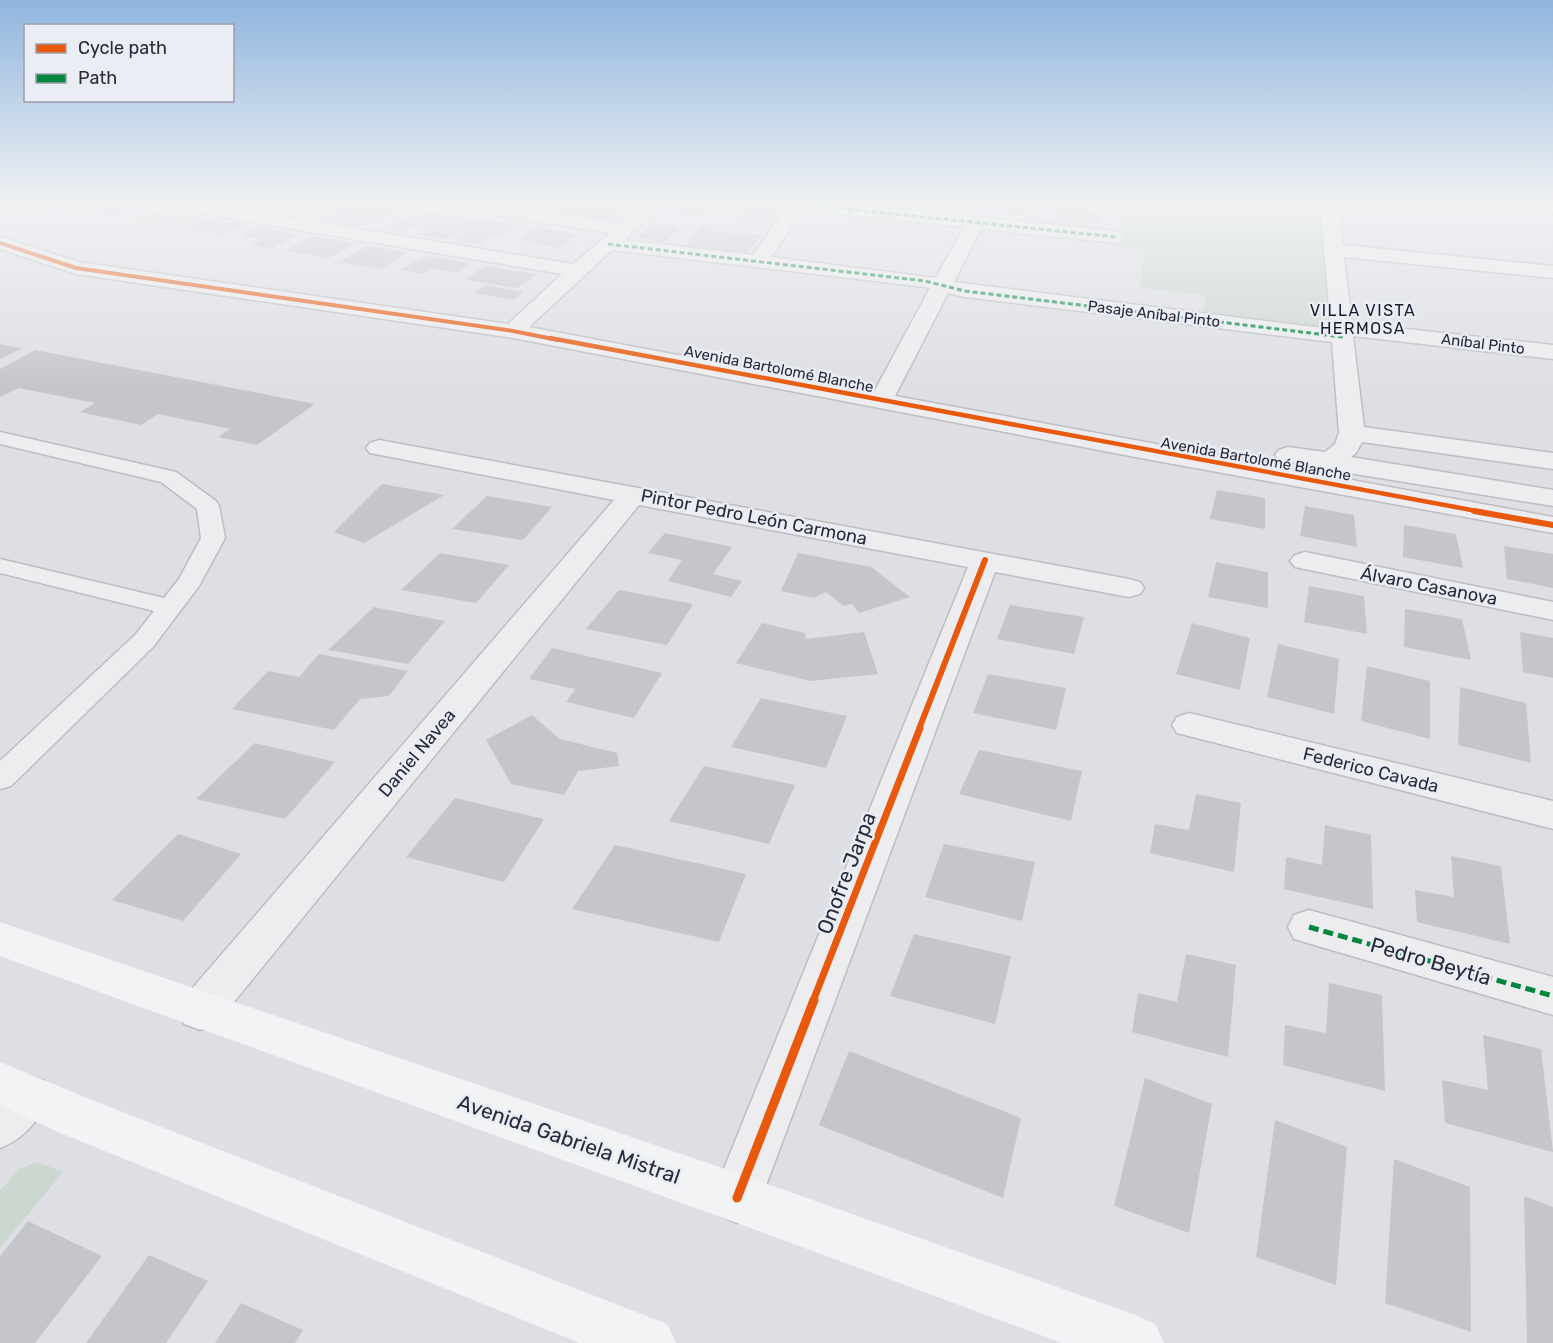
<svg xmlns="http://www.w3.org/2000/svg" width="1553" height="1343" font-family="Rubik,sans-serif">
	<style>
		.green { fill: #ccd7cf }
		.building { fill: #c4c6cb }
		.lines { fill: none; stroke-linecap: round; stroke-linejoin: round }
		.lane-casing { stroke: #bdbdc2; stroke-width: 3 }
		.street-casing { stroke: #bdbdc2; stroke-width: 3 }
		.primary-casing { stroke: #babcc1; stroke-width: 3 }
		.lane { fill: #ededf0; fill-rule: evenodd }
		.street { fill: #ededf0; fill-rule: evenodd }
		.secondary { fill: #f2f3f4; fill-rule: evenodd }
		.primary { fill: #f2f3f4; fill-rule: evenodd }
		.quiet-far1 { stroke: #00873e; stroke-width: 3; stroke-dasharray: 5 3; stroke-linecap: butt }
		.quiet { stroke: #00873e; stroke-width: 5; stroke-dasharray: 10 5; stroke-linecap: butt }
		.cycleway-far4-casing { stroke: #ebedf4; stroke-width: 6 }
		.cycleway-far3-casing { stroke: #ebedf4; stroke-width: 8 }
		.cycleway-far2-casing { stroke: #ebedf4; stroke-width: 10 }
		.cycleway-far1-casing { stroke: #ebedf4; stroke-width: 10 }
		.cycleway-casing { stroke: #ebedf4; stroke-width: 13 }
		.cycleway-far4 { stroke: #e8590c; stroke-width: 4 }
		.cycleway-far3 { stroke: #e8590c; stroke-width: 4.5 }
		.cycleway-far2 { stroke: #e8590c; stroke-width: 6 }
		.cycleway-far1 { stroke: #e8590c; stroke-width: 7 }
		.cycleway { stroke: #e8590c; stroke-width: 9 }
		.labels { text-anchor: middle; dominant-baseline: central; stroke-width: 5; stroke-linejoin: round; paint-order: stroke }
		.far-street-label { font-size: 15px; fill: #262a3c; stroke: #ebedf4 }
		.far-neighbourhood-label { font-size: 16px; letter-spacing: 1.5px; fill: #181c2c; stroke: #ebedf4 }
		.street-label { font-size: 18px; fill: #262a3c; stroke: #ebedf4 }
		.near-street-label { font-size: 21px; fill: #262a3c; stroke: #ebedf4 }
	</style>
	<rect width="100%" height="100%" fill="#dedfe4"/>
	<g class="green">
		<path d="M1127 201H1321L1332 331 1204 315 1205 295 1140 288 1144 249 1117 246Z"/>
		<path d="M37 1162 63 1172 0 1248V1191L19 1169Z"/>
	</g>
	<g class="building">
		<path d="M37 201H87V202L62 212 26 206Z"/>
		<path d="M218 201H251L241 206Z"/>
		<path d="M356 201H357L402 207 380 220 373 219 362 226 336 222 347 216 334 214Z"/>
		<path d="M494 201H546L534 209Z"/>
		<path d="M564 201H571L620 208 606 219 550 211Z"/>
		<path d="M681 201H717L701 217 667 213Z"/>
		<path d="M930 201H965L962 206Z"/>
		<path d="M987 201H995L1030 205 1025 216 982 212Z"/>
		<path d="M1045 201 1077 203 1075 210 1102 212 1100 224 1055 219 1057 212 1042 211Z"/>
		<path d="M106 202 123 205 138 208 117 216 85 210Z"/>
		<path d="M749 207 784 210 774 222 738 219Z"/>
		<path d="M421 210 479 219 517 225 498 237 491 236 478 244 454 240 467 232 460 231 446 239 414 234 428 226 417 224 403 233 385 230Z"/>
		<path d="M156 211 192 217 172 226 135 219Z"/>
		<path d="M206 219 223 222 243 225 224 235 186 228Z"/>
		<path d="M652 224 680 227 665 242 637 238Z"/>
		<path d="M701 226 715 227 712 231 761 235 747 254 683 248Z"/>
		<path d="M259 227 279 231 299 234 271 249 250 246 262 239 242 236Z"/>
		<path d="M536 228 559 231 578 234 559 248 518 240Z"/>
		<path d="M312 236 332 239 355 244 329 258 285 251Z"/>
		<path d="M367 246 388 249 408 253 381 269 339 262Z"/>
		<path d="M425 256 447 259 471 263 456 273 432 269 423 274 401 270Z"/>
		<path d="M485 266 510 270 537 274 517 288 465 280Z"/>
		<path d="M485 285 524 292 513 300 474 293Z"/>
		<path d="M0 344 22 348 0 359Z"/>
		<path d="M35 350 315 404 257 445 218 437 230 429 158 414 141 425 80 412 95 403 19 388 0 397V369Z"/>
		<path d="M382 484 444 495 364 543 334 532Z"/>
		<path d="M1217 490 1265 498V529L1210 519Z"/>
		<path d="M487 496 552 507 523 540 452 529Z"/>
		<path d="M1305 506 1354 515 1357 547 1300 536Z"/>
		<path d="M1404 525 1456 534 1463 568 1403 557Z"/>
		<path d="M665 533 732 547 713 574 742 581 731 597 668 581 682 560 648 553Z"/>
		<path d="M1504 546 1553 554V588L1507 579Z"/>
		<path d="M440 553 509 565 476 603 401 590Z"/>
		<path d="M798 553 871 567 910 597 859 613 852 604 844 606 826 592 814 598 781 591Z"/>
		<path d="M1216 562 1268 572V608L1208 597Z"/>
		<path d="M1309 586 1364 596 1367 634 1304 622Z"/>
		<path d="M619 590 693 604 667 645 586 629Z"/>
		<path d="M1010 605 1084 617 1074 654 997 639Z"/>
		<path d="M374 607 445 621 408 664 328 650Z"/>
		<path d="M1405 609 1462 619 1471 660 1404 647Z"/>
		<path d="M762 623 805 633 806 639 864 632 878 674 810 681 736 663Z"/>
		<path d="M1192 623 1250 638 1240 690 1176 674Z"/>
		<path d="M1520 632 1553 638V678L1523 672Z"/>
		<path d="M1278 644 1339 659 1334 714 1267 697Z"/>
		<path d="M552 648 662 673 634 718 566 702 575 689 529 679Z"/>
		<path d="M319 654 408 671 389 696 360 699 334 730 232 709 268 671 299 677Z"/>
		<path d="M1367 666 1430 681V739L1361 721Z"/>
		<path d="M988 674 1066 688 1056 730 973 713Z"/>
		<path d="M1460 687 1526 703 1531 763 1458 745Z"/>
		<path d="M761 698 847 716 826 768 731 747Z"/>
		<path d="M532 715 560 739 617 753 619 766 578 771 564 795 511 784 486 740Z"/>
		<path d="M255 743 335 762 285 819 196 799Z"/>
		<path d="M979 750 1082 771 1071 821 959 794Z"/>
		<path d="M704 766 795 785 769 844 669 821Z"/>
		<path d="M1196 794 1241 803 1234 872 1150 853 1155 824 1189 830Z"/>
		<path d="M455 798 544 819 504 882 406 857Z"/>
		<path d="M1325 825 1371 835 1373 909 1284 889 1286 857 1322 865Z"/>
		<path d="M178 834 241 854 183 921 112 900Z"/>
		<path d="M944 844 1035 862 1022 921 925 897Z"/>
		<path d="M615 845 746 874 719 942 572 909Z"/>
		<path d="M1451 856 1501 866 1510 944 1417 922 1415 890 1454 897Z"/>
		<path d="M914 934 1011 956 995 1024 890 996Z"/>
		<path d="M1186 954 1236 965 1228 1057 1132 1032 1138 993 1177 1002Z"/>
		<path d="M1329 983 1382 995 1385 1091 1283 1065 1285 1025 1326 1033Z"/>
		<path d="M1483 1035 1541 1049 1553 1152 1445 1123 1442 1080 1488 1090Z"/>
		<path d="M849 1051 1021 1118 1003 1198 819 1125Z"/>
		<path d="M1145 1078 1212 1104 1189 1233 1114 1206Z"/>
		<path d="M1275 1120 1347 1147 1336 1285 1256 1257Z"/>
		<path d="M1394 1159 1470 1187 1471 1332 1385 1303Z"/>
		<path d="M1524 1196 1553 1207V1343H1527Z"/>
		<path d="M28 1221 102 1256 35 1343H0V1256Z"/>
		<path d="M149 1255 208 1281 166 1343H86Z"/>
		<path d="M241 1303 303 1330 295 1343H215Z"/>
	</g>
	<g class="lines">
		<g class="lane-casing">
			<path id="lane" d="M0 432 176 472 216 501 219 506 225 538 199 586 153 647 11 786 0 789V761L135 635 154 611 0 573V559L164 598 179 579 201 538 197 509 161 482 0 444Z"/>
		</g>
		<g class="street-casing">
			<g id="street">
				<path d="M148 201H191L295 219 329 201H351L316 222 573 264 610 233 437 206 429 201H474L621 224 647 201H666L624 240 753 255 788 205 785 201H825L1116 231 1123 233 1125 237 1123 241 1116 243 981 229 954 282 1331 329 1320 201H1338L1343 245 1553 266V278L1344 257 1352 323 1553 345V359L1353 336 1364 427 1553 453V469L1362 442 1356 453 1351 457 1553 490V506L1349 473 1340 471 1337 467 1330 469 1279 460 1275 455 1279 450 1288 447 1325 452 1335 444 1339 433 1332 342 965 297 948 293 895 396 1553 517V533L1146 459 513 338 76 274 0 249V237L79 262 508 324 562 274 156 206ZM803 210 964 227 936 278 771 257ZM612 250 925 287 930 288 874 392 529 327Z"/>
				<path d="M379 440 1129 579 1140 582 1144 588 1140 594 1129 597 995 572 755 1215 737 1223 719 1215 712 1198 968 567 639 505 216 1024 200 1030 184 1024 178 1011 184 998 614 500 370 453 366 448 370 443Z"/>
				<path d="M1305 552 1553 602V620L1295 567 1290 561 1295 555Z"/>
				<path d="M1189 713 1553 801V829L1177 733 1172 725 1177 717Z"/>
				<path d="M1309 910 1553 977V1015L1294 939 1288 927 1294 915Z"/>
				<path d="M27 1075 44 1081 50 1096C40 1119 24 1139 0 1148V1092L10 1081Z"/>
			</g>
		</g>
		<g class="primary-casing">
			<path id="primary" d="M1474 201 1553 203V213L1482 206Z"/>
		</g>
		<use href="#lane" class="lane"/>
		<use href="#street" class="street"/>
		<g class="secondary">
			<path d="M0 922 737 1173 1136 1315 1155 1324 1164 1343H1062L737 1223 0 956Z"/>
			<path d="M0 1062 92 1100 667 1324 676 1343H580L58 1132 0 1105Z"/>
		</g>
		<use href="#primary" class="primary"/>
		<g class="quiet-far1">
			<path d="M793 201 798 204 1116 237"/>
			<path d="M608 244 925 281 965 291 1343 337"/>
		</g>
		<path class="quiet" d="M1309 927 1553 996"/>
		<g class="cycleway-far4-casing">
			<path id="cycleway-far4" d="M0 243 76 268 513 331 558 340"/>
		</g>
		<g class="cycleway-far3-casing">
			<path id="cycleway-far3" d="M550 338 1482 512"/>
		</g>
		<g class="cycleway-far2-casing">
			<g id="cycleway-far2">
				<path d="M1474 511 1553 525"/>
				<path d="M919 729 985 560"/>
			</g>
		</g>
		<g class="cycleway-far1-casing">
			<path id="cycleway-far1" d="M813 1001 920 728"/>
		</g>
		<g class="cycleway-casing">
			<path id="cycleway" d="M737 1198 814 1000"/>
		</g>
		<use href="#cycleway-far4" class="cycleway-far4"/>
		<use href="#cycleway-far3" class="cycleway-far3"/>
		<use href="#cycleway-far2" class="cycleway-far2"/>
		<use href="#cycleway-far1" class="cycleway-far1"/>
		<use href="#cycleway" class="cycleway"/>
	</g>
	<linearGradient id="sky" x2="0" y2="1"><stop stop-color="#90b5de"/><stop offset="0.52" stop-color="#f0f1f3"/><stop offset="1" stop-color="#f0f1f3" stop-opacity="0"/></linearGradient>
	<rect width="1553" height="389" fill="url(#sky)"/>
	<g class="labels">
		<g class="far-street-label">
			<text transform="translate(1154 314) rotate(7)">Pasaje Aníbal Pinto</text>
			<text transform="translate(1483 344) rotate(7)">Aníbal Pinto</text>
			<text transform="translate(779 369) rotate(11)">Avenida Bartolomé Blanche</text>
			<text transform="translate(1256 459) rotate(10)">Avenida Bartolomé Blanche</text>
		</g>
		<g class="far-neighbourhood-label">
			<text x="1363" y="310">VILLA VISTA<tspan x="1363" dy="18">HERMOSA</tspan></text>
		</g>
		<g class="street-label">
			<text transform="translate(754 517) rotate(11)">Pintor Pedro León Carmona</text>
			<text transform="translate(1429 586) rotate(11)">Álvaro Casanova</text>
			<text transform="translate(417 753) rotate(-50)">Daniel Navea</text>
			<text transform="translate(1371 770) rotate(14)">Federico Cavada</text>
		</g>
		<g class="near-street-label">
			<text transform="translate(846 873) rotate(-69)">Onofre Jarpa</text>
			<text transform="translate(1431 961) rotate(16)">Pedro Beytía</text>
			<text transform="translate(569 1139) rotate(19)">Avenida Gabriela Mistral</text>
		</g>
	</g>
	<rect x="24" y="24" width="210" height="78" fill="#ebedf4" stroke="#9c9faa" stroke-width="1.5"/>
	<rect x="36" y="44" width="30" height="9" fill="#e8590c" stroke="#9c9faa" stroke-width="1.5"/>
	<text x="78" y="54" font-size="18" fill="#262a3c">Cycle path</text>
	<rect x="36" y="74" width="30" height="9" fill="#00873e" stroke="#9c9faa" stroke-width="1.5"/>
	<text x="78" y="84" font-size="18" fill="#262a3c">Path</text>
</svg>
